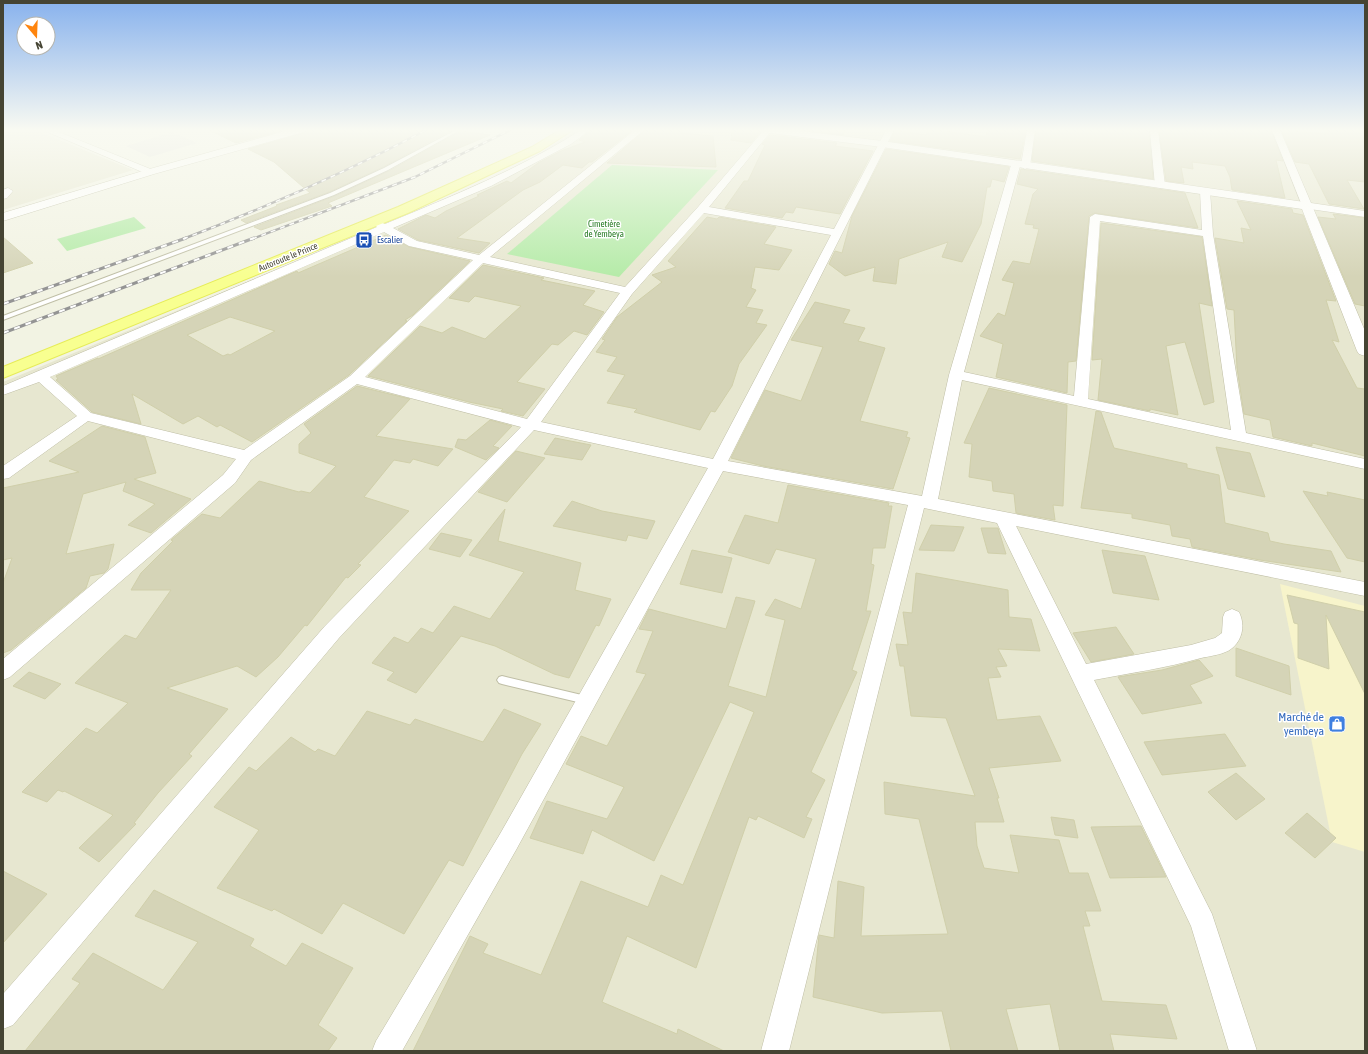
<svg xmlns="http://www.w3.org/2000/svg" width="1368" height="1054" font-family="'Asap Condensed',sans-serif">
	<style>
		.residential { fill: #e7e7d0 }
		.commercial { fill: #f7f4cb }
		.green { fill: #b5eba8 }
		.parking { fill: #e3e2dc }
		.building { fill: #d5d4b7; stroke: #d0cfaa; fill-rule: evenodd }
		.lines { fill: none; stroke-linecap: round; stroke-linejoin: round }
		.service-casing { stroke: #bfbea5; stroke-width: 2 }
		.minor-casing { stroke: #bfbea5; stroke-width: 1 }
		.tertiary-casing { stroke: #bfbea5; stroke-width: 1 }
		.primary-casing { stroke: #e6ec57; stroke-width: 2 }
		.service { fill: #fff; fill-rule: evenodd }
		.minor { fill: #fff; fill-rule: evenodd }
		.tertiary { fill: #fff; fill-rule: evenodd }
		.primary { fill: #f8ff90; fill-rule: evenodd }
		.rail-far1-casing { stroke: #949494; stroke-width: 2.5 }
		.rail-casing { stroke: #949494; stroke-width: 3 }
		.rail-far1 { stroke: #fff; stroke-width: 1.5; stroke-dasharray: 5; stroke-linecap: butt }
		.rail { stroke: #fff; stroke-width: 2; stroke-dasharray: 6; stroke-linecap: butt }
		.labels { text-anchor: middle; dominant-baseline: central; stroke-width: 3; stroke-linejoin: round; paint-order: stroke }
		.far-park-label { font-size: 9px; fill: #257a22; stroke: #fff }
		.far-transit-label { font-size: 9px; fill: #164399; stroke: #fff; text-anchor: start }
		.far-street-label { font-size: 9px; fill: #454433; stroke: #fff }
		.near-shop-label { font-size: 12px; fill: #366cbe; stroke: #fff; text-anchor: end }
	</style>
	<rect width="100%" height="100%" fill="#f2f3e3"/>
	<g class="residential">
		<path d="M3 130H35L133 170 3 210Z"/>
		<path d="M577 130H1365V1051H3V382L498 179Z"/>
	</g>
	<path class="commercial" d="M1280 584 1365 606V852L1332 842Z"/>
	<g class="green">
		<path d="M612 165 718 170 619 277 507 254Z"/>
		<path d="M134 217 146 228 67 251 57 239Z"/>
	</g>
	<path class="parking" d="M172 132 197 143 150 157 126 146Z"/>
	<g class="building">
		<path d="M209 130H285L236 143Z"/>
		<path d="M306 130H452L383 167 329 192 246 223 241 220 277 206 276 205 310 193 274 162 248 149 304 133Z"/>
		<path d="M591 130H633L592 162H589L582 168 563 165 540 182 523 190 457 238 490 243 479 253 418 240 398 229 426 215 435 218 446 211 479 196 477 195 507 181 511 183 538 163 561 151 585 142 579 140Z"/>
		<path d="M645 130H683L681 133 713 136 716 167 607 163Z"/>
		<path d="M732 130H762L751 143 731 140Z"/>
		<path d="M802 130H846L843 135Z"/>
		<path d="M895 130 926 135 929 130H937L986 137 987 130H1026L1020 159 890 141Z"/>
		<path d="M1036 130H1149L1153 179 1032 161Z"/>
		<path d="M1159 130H1271L1283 161 1276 160 1285 198 1232 190 1230 177 1225 166 1192 162 1193 169 1181 167 1184 183 1166 181Z"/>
		<path d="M1281 130 1326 134 1324 130H1365V182L1347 180 1364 209 1329 204 1309 164 1295 162Z"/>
		<path d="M461 131 490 135 328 203 332 206 261 230 254 227 335 196 389 171Z"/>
		<path d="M770 135 837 143 835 146 873 151 840 214 796 207 793 213 786 212 782 218 725 208 744 181H748L765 145 762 144Z"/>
		<path d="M886 149 1009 167 1004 182 992 179 990 187H987L981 224 962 262 942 257 948 242 899 259 896 284 873 281 875 267 845 276 829 264 835 251 842 253 852 216Z"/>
		<path d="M1021 169 1185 193 1198 228 1095 213 1089 216 1076 361 1068 362 1067 393 996 377 1003 344 980 336 998 313 1005 316 1014 283 1002 280 1013 261 1030 264 1039 229 1033 228 1034 225 1025 224 1033 194 1038 189 1017 184Z"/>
		<path d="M1237 201 1292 209 1293 213 1303 215 1336 301 1326 300 1339 342 1332 340 1357 388 1365 389V456L1312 443V446L1273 437 1270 420 1244 414 1237 368 1234 310 1227 309 1215 238 1244 243 1241 228 1251 230Z"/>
		<path d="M1333 214 1365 218V306L1355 304 1318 217 1336 219Z"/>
		<path d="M707 217 717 219 719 217 776 227 764 244 792 250 779 270 755 267 751 288 756 290 746 307 763 310 756 323 767 325 739 364 732 386 715 412 711 411 700 430 634 412 637 409 607 403 625 375 607 371 617 357 596 352 605 340 602 339 617 317 662 282 652 275 676 267 668 261Z"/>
		<path d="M1101 223 1202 237 1212 306 1199 303 1214 402 1204 405 1185 342 1166 346 1178 415 1150 409V411L1098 400 1102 359 1092 360Z"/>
		<path d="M386 235 409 247 470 261 413 315 405 320 407 321 349 375 252 442 220 425 217 427 198 416 183 424 132 394 141 424 92 412 56 380 58 379 56 376 98 358V359L297 271 298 273ZM230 317 275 331 230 355 228 354 223 356 187 335Z"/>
		<path d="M3 237 33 263 3 273Z"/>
		<path d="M483 265 544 278 541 280 595 291 583 305 604 312 587 335 574 331 558 345 552 344 517 382 545 389 523 416 501 411 503 409 469 402 368 376 420 326 442 333 452 327 485 339 521 306 475 296 469 302 449 298Z"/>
		<path d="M815 302 850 310 843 323 865 328 858 341 885 348 860 421 908 432 906 437 910 438 893 489 763 466 731 458 765 390 801 401 823 347 791 340Z"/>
		<path d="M357 386 410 399 376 436 453 449 438 466 413 459 410 463 394 460 364 497 409 511 358 564 361 565 348 578 346 577 307 626 305 625 278 657 256 677 237 666 167 688 228 709 189 754 192 756 158 793 134 823 136 824 99 862 79 848 113 815 64 791 63 792 58 790 47 802 22 792 86 728 97 733 128 703 75 683 125 635 136 639 171 590H131L141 573 173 541 171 540 202 514 220 518 259 481 299 492 301 491 310 493 336 466 299 453V444L311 433 304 424Z"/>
		<path d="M989 388 1067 405 1063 506 1053 505 1055 520 1016 513 1014 494 993 491 992 481 969 477 972 444 964 443Z"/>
		<path d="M1096 411 1101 412 1114 448 1187 464V468L1219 475 1225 523 1268 533 1270 541 1284 544 1331 551 1341 572 1260 560 1192 547 1190 539 1172 536 1170 525 1132 518V514L1081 508Z"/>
		<path d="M490 420 512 426 493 446 499 448 486 460 455 447 458 439 466 440Z"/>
		<path d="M102 426 145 437 156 473 134 479 191 499 151 533 128 525 155 504 123 491 126 482 83 494 66 554 114 544 108 569 104 573 90 576 86 588 11 650 3 653V583L12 558 3 560V488L79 472 49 461Z"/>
		<path d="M555 438 591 445 582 460 544 454Z"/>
		<path d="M1216 447 1250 453 1265 497 1228 489Z"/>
		<path d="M516 451 545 458 507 502 478 492Z"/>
		<path d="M788 485 889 503 888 506H892L885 548H873L871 564 874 565 866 611H871L852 670 857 672 811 772 825 780 806 817 812 819 804 838 758 816 756 820 749 817 696 968 627 936 602 1002 677 1034 678 1029 724 1051H413L470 936 488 944 483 953 541 975 581 881 648 907 661 875 683 885 754 712 730 702 654 861 592 830 583 854 530 838 547 801 607 819 624 787 566 764 581 736 607 746 646 674 636 672 653 631 639 629 649 609 726 629 736 597 755 601 728 686 766 697 785 620 765 615 775 599 801 609 816 559 776 549 769 564 728 552 745 515 778 523Z"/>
		<path d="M1303 491 1328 496 1327 492 1365 500V562L1347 558Z"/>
		<path d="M572 501 602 511 655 521 647 539 628 535 626 541 553 526Z"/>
		<path d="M505 509 498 541 581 563 575 590 611 599 599 626 596 625 569 678 554 674 495 646 461 636 416 693 387 680 394 672 372 663 394 637 408 643 421 628 433 633 454 606 490 619 524 572 469 555Z"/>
		<path d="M931 525 964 527 954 551 919 550Z"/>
		<path d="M981 528H998L1006 554 988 553Z"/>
		<path d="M441 533 472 540 460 557 429 549Z"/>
		<path d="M692 550 732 558 722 593 680 584Z"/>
		<path d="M1102 550 1145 556 1159 600 1113 593Z"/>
		<path d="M916 573 1008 590 1009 617 1031 619 1040 651 998 649 1007 666 996 667 1001 677 988 678 997 720 1040 716 1061 761 989 768 999 798H997L1004 822H975L977 846 984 868 1019 873 1010 835 1059 840 1069 873H1088L1101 911H1085L1090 926H1083L1102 1001 1166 1005 1177 1039 1110 1034 1114 1051H1060L1050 1004 1006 1009 1018 1051H951L942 1011 882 1013 813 997 819 935 834 938 838 881 864 887 861 936 948 934 919 819 885 814 884 782 975 796 946 718 911 716 904 666H900L896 644 908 645 903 612 912 613Z"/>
		<path d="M1287 595 1365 612V694L1326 615 1329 669 1298 658V624L1294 623Z"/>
		<path d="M1116 627 1134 654 1091 662 1073 633Z"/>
		<path d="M1236 648 1289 666 1291 695 1236 676Z"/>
		<path d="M1199 660 1213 676 1190 685 1202 703 1142 714 1118 677 1162 670Z"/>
		<path d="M29 672 61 684 45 699 13 686Z"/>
		<path d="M504 709 541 724 522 754 463 866 449 860 404 934 343 903 322 934 274 909 272 911 217 888 259 830 214 807 249 767 256 771 291 737 315 752 318 749 335 756 367 711 410 725 415 719 483 742Z"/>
		<path d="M1225 734 1246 766 1162 775 1144 742Z"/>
		<path d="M1236 773 1265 799 1236 820 1208 792Z"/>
		<path d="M1307 813 1336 838 1315 858 1285 833Z"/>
		<path d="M1051 817 1074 820 1078 838 1055 835Z"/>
		<path d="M1141 826 1166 877 1110 878 1091 827Z"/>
		<path d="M3 871 47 894 3 943Z"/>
		<path d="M154 890 254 939 250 946 286 966 302 943 353 968 318 1025 337 1038 328 1051H25L80 983 72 979 93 953 163 990 198 942 135 916Z"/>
	</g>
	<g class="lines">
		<g class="service-casing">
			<g id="service">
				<path d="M456 130H460L388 170 334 195 3 320V316L330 193 384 168Z"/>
				<path d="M502 676 586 696 589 697 591 700 589 703 586 704 502 684 499 683 497 680 499 677Z"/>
			</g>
		</g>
		<g class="minor-casing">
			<g id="minor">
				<path d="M43 130H54L153 170 155 172 150 175 147 174Z"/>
				<path d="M581 130H590L571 144 491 186 393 228 417 241 479 255 635 130H644L490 257 625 287 698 207 764 130H772L709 207 834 229 886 130H894L728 461 922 496 949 375 1011 165 1016 162 1021 165 1027 130H1035L1030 166 1025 169 1020 166 964 372 1074 396 1090 217 1095 214 1202 230 1200 191 1205 188 1208 189 1210 191 1213 234 1246 433 1365 459V469L962 380 938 499 1365 582V596L1016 526 1086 664 1191 645 1215 638 1222 633 1223 617 1225 612 1232 609 1239 612C1246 626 1242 643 1228 651 1220 655 1210 656 1201 658 1166 668 1130 673 1094 680L1212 914 1257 1051H1229L1191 926 997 523 924 508 789 1051H761L908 505 723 471 516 850 402 1051H372L376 1041 500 834 708 468 534 430 339 638 13 1025 3 1029V994L325 626 521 427 357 384 251 460 235 483 10 677 3 680V659L223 475 236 459 88 421 9 478 3 479V466L77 416 39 382 3 395V386L377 227 375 225 376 223 380 222 385 224C452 196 520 169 581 130ZM704 213 831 235 713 459 541 422 632 294ZM1100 221 1203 236 1231 430 1088 399ZM384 232 409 246 473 260 350 376 244 450 91 413 50 377ZM483 263 620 293 527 419 365 377Z"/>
				<path d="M1150 130H1158L1165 185 1160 188 1155 185Z"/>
				<path d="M1272 130H1280L1311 203 1365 211V217L1303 208Z"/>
				<path d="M8 188 13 191 7 198 3 199V190Z"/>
			</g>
		</g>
		<g class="tertiary-casing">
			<g id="tertiary">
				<path d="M289 130H305L304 132 154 174 3 221V213L146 170Z"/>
				<path d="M765 130H793L882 141 1311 203 1365 331V356L1359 354 1357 351 1302 209 882 147 770 133Z"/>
			</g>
		</g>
		<g class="primary-casing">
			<path id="primary" d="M560 130H573L540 151 408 213 3 378V367L398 207 532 147Z"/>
		</g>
		<use href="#service" class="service"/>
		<use href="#minor" class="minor"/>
		<use href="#tertiary" class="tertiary"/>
		<use href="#primary" class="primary"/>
		<g class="rail-far1-casing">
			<g id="rail-far1">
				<path d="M183 239C267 207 347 172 426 130"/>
				<path d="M252 239 415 177 510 130"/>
			</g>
		</g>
		<g class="rail-casing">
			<g id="rail">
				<path d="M3 304 186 238"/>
				<path d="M3 333 254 238"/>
			</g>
		</g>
		<use href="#rail-far1" class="rail-far1"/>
		<use href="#rail" class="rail"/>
	</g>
	<linearGradient id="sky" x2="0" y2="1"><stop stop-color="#88b2ed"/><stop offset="0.47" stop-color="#f9faf2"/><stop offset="1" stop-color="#f9faf2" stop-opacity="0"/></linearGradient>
	<rect width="1368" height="277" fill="url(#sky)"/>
	<defs>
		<g id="bus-square" transform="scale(0.9)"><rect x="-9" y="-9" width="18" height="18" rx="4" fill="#1a4fb4" stroke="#fff"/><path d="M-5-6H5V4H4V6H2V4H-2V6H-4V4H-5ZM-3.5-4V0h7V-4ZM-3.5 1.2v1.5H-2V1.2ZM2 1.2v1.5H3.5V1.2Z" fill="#fff"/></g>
		<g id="shop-square" transform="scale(0.9)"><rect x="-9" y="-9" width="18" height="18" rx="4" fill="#3f7fe0" stroke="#fff"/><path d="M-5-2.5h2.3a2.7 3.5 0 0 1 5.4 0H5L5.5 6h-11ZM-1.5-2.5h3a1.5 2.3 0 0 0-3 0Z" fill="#fff"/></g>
	</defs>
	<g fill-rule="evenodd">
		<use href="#bus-square" x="364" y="240"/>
		<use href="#shop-square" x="1337" y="724"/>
	</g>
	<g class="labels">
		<g class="far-park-label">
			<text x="604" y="224">Cimetière<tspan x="604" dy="10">de Yembeya</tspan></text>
		</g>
		<g class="far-transit-label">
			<text x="377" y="240">Escalier</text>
		</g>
		<g class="far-street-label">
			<text transform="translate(288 257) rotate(-22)">Autoroute le Prince</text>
		</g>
		<g class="near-shop-label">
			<text x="1324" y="717">Marché de<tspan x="1324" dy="14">yembeya</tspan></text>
		</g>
	</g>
	<rect width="1368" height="1054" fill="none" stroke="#454433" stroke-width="8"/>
	<g transform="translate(36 36) rotate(161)"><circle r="19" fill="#ffffff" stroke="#b5b4ad"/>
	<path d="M0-3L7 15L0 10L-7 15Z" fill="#ff850e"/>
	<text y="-6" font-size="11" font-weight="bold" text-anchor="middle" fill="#454433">N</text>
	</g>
</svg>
